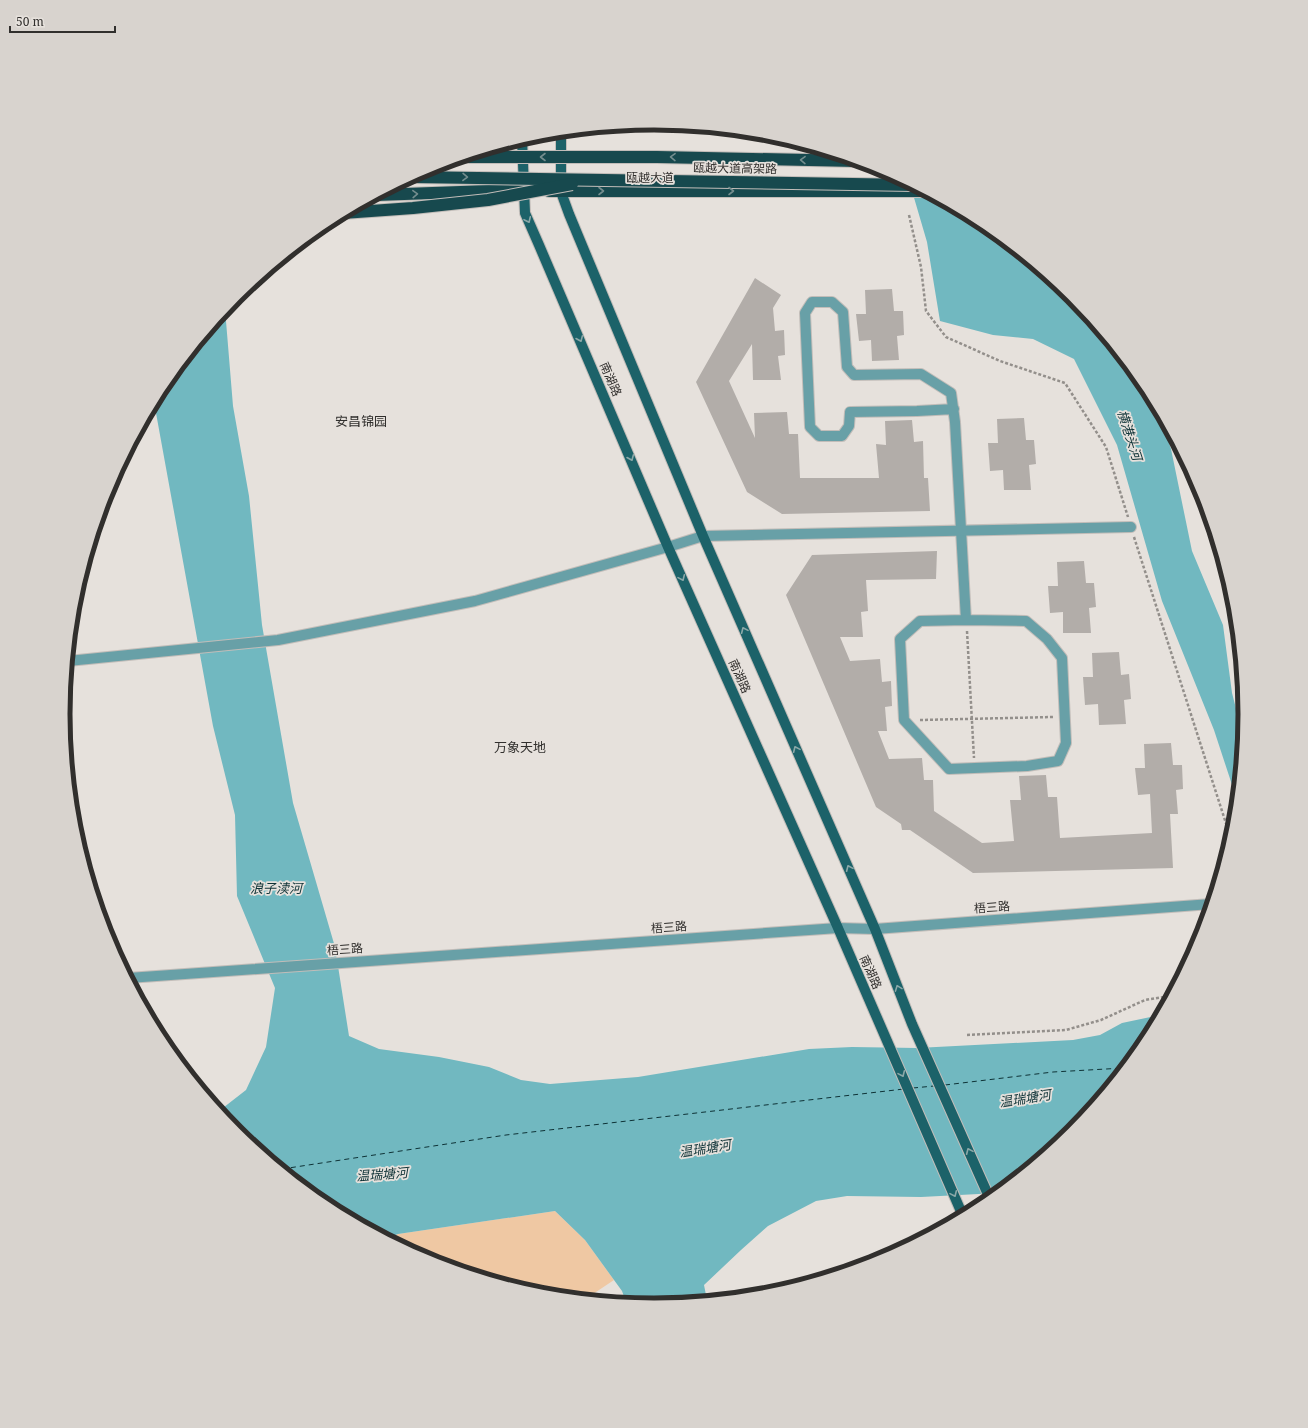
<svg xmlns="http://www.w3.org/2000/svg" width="1308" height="1428" font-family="'Noto Serif','Noto Sans SC',serif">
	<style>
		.green { fill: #efc8a3 }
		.water { fill: #71b8c0 }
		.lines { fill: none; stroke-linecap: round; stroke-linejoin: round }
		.ferry { stroke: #0e3236; stroke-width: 1; stroke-dasharray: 5 4; stroke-linecap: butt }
		.building { fill: #b2ada9 }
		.minor-casing { stroke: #c2bdb9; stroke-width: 12 }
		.major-casing { stroke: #c2bdb9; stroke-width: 12 }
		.highway-casing { stroke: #c2bdb9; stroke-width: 14 }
		.path { stroke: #938f8b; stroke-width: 2.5; stroke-dasharray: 3 2; stroke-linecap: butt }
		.minor { stroke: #68a0a7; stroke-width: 10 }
		.major { stroke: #1c6269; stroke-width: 10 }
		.highway { stroke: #17494e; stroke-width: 12 }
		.highway-bridge-casing { stroke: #c2bdb9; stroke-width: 14; stroke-linecap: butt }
		.highway-bridge { stroke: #17494e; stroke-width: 12 }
		.oneway { stroke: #748d8e }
		.oneway2 { stroke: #8ba8a8 }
		.labels { text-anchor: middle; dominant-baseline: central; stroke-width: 3.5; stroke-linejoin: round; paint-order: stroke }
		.street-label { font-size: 12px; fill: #312f2d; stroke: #e6e1dc }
		.neighbourhood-label { font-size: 13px; fill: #312f2d; stroke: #e6e1dc }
		.water-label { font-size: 13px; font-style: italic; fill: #0e3236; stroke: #e6e1dc }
		.rim { fill: none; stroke: #312f2d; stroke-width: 5 }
	</style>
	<rect width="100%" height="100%" fill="#e6e1dc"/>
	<path class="green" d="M555 1211 585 1240 614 1280 587 1298 538 1294 428 1260 387 1238 398 1234Z"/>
	<g class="water">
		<path d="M910 184 983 223 996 234 1006 250 1024 256 1072 296 1146 386 1158 409 1171 449 1192 551 1223 625 1232 693 1243 736 1237 800 1214 730 1162 601 1117 445 1074 359 1033 339 993 335 940 321 927 242Z"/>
		<path d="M225 309 233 406 249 496 262 625 293 803 335 947 349 1036 379 1049 439 1057 489 1067 521 1080 550 1084 638 1077 809 1049 852 1047 917 1048 1073 1040 1100 1035 1122 1023 1160 1015 1145 1043 1072 1132 998 1193 921 1197 847 1196 816 1201 768 1226 741 1250 704 1285 707 1300 654 1305 626 1302 622 1291 585 1240 555 1211 398 1234 387 1238 325 1205 236 1132 219 1111 246 1090 266 1047 275 988 237 896 235 815 213 726 154 402 163 385Z"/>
	</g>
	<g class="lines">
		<g class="ferry">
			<path d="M945 1085 1053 1072 1124 1068"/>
			<path d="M913 1088 934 1086"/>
			<path d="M282 1169 506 1135 904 1089"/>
		</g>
	</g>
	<g class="building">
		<path d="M755 278 781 295 773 308 775 331 784 330 785 355 778 356 781 380H753L752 344 729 381 755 438 754 413 787 412 789 434H798L800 478H879L876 444 886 445 885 421 912 420 914 442 923 441 924 478H928L930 511 782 514 747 492 696 382Z"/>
		<path d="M892 289 894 311H903L904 335 897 336 899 360 872 361 871 340 859 341 856 314H866L865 290Z"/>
		<path d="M1024 418 1026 440H1034L1036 464 1029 465 1031 490H1004L1003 470 990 471 988 443H998L997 419Z"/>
		<path d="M937 551 936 579 866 580 868 611 861 612 863 637H840L850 661 880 659 882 682 891 681 892 706 885 707 887 731H878L889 759 922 758 924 780H933L934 811 982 843 1014 841 1010 800H1021L1019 776 1046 775 1048 797H1057L1060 838 1152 833 1150 794 1138 795 1135 768H1145L1144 744 1171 743 1173 765H1182L1183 789 1176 790 1178 814H1170L1173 868 973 873 910 830H902L901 824 876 807 786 595 812 555Z"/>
		<path d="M1084 561 1086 583H1094L1096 607 1089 608 1091 633H1063V612L1050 613 1048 586H1058L1057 562Z"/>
		<path d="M1119 652 1121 675 1129 674 1131 699 1124 700 1126 724 1099 725 1098 704 1085 705 1083 677H1093L1092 653Z"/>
	</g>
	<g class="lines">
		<g class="minor-casing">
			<g id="minor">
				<path d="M954 409 917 411 850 412 849 426 842 436H819L810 427 805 313 812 302H832L843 312 847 367 854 375 921 374 951 393 955 422 966 620 920 621 900 639 904 720 949 769 1027 766 1058 761 1066 743 1062 658 1047 639 1026 621 966 620"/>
				<path d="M68 661 278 640 475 601 668 547 703 536 1131 527"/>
				<path d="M128 978 838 928 875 929 1211 904"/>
			</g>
		</g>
		<g class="major-casing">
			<g id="major">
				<path d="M561 132V192L569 214 703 536 875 929 912 1024 990 1199"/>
				<path d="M522 139 525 213 539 245 668 547 838 928 963 1216"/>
			</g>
		</g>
		<g class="highway-casing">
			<g id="highway">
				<path d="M549 191H923"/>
				<path d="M376 195 519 190"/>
			</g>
		</g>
		<g class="path">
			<path d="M909 215 921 267 926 311 946 337 1000 361 1065 383 1106 447 1128 517"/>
			<path d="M1134 537 1231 839"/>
			<path d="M967 631 974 758"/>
			<path d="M920 720 1053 717"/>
			<path d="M967 1035 1066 1030 1101 1020 1145 1000 1170 996"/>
		</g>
		<use href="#minor" class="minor"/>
		<use href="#major" class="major"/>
		<use href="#highway" class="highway"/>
		<g class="highway-bridge-casing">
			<g id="highway-bridge">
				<path d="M465 157H657L856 161"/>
				<path d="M412 177 913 185"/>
				<path d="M343 213 413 208 488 200 572 184"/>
			</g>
		</g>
		<use href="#highway-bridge" class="highway-bridge"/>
	</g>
	<defs><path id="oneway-chevron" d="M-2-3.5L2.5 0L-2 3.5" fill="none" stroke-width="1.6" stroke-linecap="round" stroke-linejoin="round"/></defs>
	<g class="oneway">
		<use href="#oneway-chevron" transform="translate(543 157) rotate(-180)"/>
		<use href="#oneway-chevron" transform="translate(673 157) rotate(-179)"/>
		<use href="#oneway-chevron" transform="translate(803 160) rotate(-179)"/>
		<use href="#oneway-chevron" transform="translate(465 177) rotate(1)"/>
		<use href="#oneway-chevron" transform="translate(601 191)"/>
		<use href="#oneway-chevron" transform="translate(731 191)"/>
		<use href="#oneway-chevron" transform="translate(415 194) rotate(-2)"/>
	</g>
	<g class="oneway2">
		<use href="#oneway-chevron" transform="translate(528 220) rotate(65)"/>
		<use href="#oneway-chevron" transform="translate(580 339) rotate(67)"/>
		<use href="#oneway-chevron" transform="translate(631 458) rotate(67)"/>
		<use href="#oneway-chevron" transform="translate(682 578) rotate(66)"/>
		<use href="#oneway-chevron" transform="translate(744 630) rotate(-114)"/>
		<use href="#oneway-chevron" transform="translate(796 749) rotate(-114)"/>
		<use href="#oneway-chevron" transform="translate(849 868) rotate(-114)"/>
		<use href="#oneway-chevron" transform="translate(898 988) rotate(-111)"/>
		<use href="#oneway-chevron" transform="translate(902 1074) rotate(66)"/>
		<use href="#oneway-chevron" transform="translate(969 1151) rotate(-114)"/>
		<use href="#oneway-chevron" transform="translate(954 1194) rotate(66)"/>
	</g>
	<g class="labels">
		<g class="street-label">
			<text transform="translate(735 168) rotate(1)">瓯越大道高架路</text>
			<text x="650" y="177">瓯越大道</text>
			<text transform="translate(611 379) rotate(67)">南湖路</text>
			<text transform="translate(740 676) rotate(66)">南湖路</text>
			<text transform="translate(992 907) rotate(-4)">梧三路</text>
			<text transform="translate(669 927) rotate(-4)">梧三路</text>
			<text transform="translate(345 949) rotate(-4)">梧三路</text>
			<text transform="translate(871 972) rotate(66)">南湖路</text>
		</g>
		<g class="neighbourhood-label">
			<text x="361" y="421">安昌锦园</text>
			<text x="520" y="747">万象天地</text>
		</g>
		<g class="water-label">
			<text transform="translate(1130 435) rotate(72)">横港头河</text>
			<text x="276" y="888">浪子渎河</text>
			<text transform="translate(1025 1098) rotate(-9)">温瑞塘河</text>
			<text transform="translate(705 1148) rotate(-9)">温瑞塘河</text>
			<text transform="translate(382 1174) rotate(-4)">温瑞塘河</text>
		</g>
	</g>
	<path d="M0 0H1308V1428H0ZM70 714a584 584 0 1 1 1168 0a584 584 0 1 1-1168 0Z" fill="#d8d3ce" fill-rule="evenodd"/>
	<path class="rim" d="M70 714a584 584 0 1 1 1168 0a584 584 0 1 1-1168 0Z"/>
	<path d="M10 26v6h105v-6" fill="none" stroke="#312f2d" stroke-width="2"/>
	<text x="16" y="26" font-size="12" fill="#312f2d" stroke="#e6e1dc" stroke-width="3" paint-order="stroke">50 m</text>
</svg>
